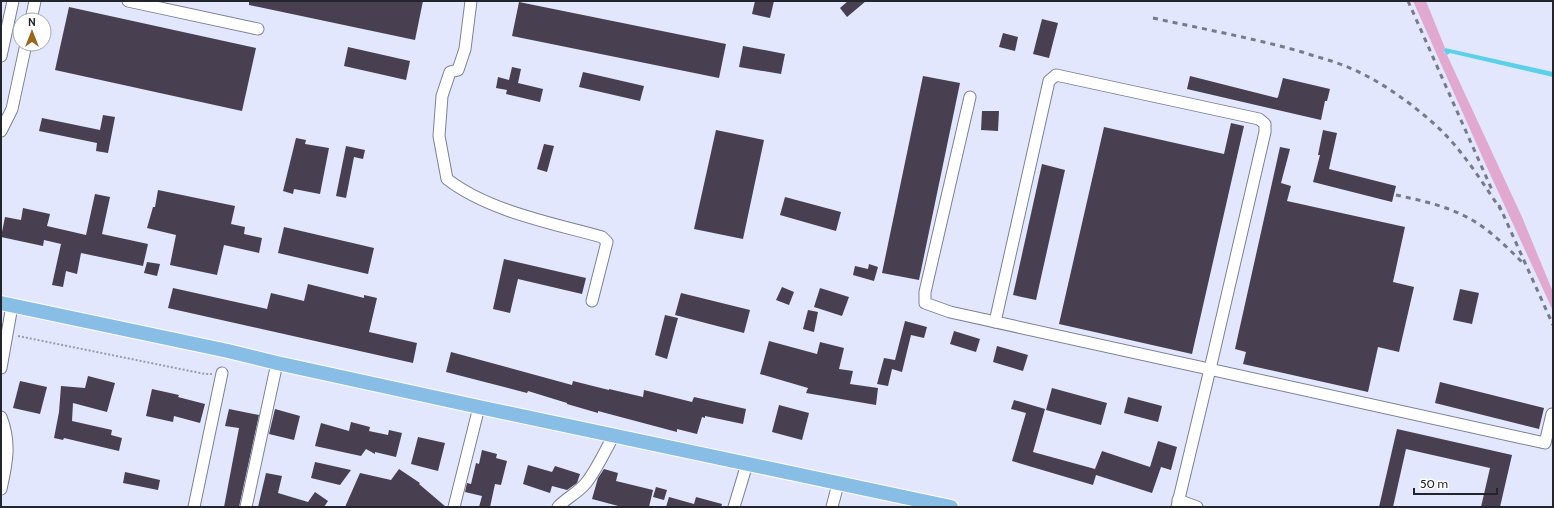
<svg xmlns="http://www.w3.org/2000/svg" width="1554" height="508" font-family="Cabin,sans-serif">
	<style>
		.green { fill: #e2a9d0 }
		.water { fill: #5dd0e9 }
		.building { fill: #483f51 }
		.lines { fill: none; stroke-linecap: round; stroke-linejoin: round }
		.minor-casing { stroke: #7c8095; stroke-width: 13 }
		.major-casing { stroke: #fff; stroke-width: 16 }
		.path { stroke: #989cac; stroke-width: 2; stroke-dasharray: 2 2; stroke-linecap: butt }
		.minor { stroke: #fff; stroke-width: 11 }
		.major { stroke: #88bde5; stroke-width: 14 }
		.rail { stroke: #777a88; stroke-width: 3; stroke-dasharray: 5 5; stroke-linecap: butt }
	</style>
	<rect width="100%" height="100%" fill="#e2e7fd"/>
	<path class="green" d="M1413 1H1426L1445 48 1444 52 1447 55 1522 217 1553 292V311L1485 163Z"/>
	<path class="water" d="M1445 48 1553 72V77L1450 53 1447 55 1444 51Z"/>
	<g class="building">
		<path d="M249 1H423L415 40 249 5Z"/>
		<path d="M755 1H774L770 18 752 14Z"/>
		<path d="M848 1H866L847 17 840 8Z"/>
		<path d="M519 2 726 44 719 78 512 36Z"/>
		<path d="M69 7 256 48 242 111 55 70Z"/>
		<path d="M1042 19 1058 23 1049 58 1033 54Z"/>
		<path d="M1003 33 1018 37 1015 51 999 47Z"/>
		<path d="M743 46 785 54 781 74 739 67Z"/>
		<path d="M348 47 410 61 406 80 344 66Z"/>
		<path d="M512 67 521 69 518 83 543 89 540 102 506 94 507 90 496 88 498 77 509 80Z"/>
		<path d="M583 72 644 86 640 101 579 87Z"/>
		<path d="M923 76 960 83 919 280 882 273Z"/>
		<path d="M1190 76 1277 98 1278 97 1283 78 1330 89 1327 101H1325L1321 120 1187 89Z"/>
		<path d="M982 111H999L998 131 981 130Z"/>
		<path d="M103 115 115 117 108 153 96 151 97 143 39 131 42 118 100 130Z"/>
		<path d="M1231 123 1244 126 1192 354 1059 324 1104 127 1224 154Z"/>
		<path d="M716 130 764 140 743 239 694 229Z"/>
		<path d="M1323 130 1337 133 1329 169 1396 186 1392 202 1313 182 1320 155H1318Z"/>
		<path d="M296 138 306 140 305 144 329 148 320 194 294 189 293 194 283 191Z"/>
		<path d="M544 144 554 146 547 172 537 169Z"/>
		<path d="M346 146 365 150 363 159 354 157 346 198 336 196Z"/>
		<path d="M1280 147 1290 149 1281 183 1291 186 1287 201 1405 227 1393 282 1414 287 1399 352 1378 347 1368 392 1243 364 1246 352 1235 349Z"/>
		<path d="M1042 164 1065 170 1036 300 1013 295Z"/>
		<path d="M158 190 235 206 231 224 245 227 244 234 262 238 259 253 224 245 217 275 170 265 176 235 147 228 153 207H155Z"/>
		<path d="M95 194 110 197 102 234 148 244 143 266 81 253 77 274 66 271 63 287 52 285 61 244 44 240 43 246 1 237 5 217 21 220 23 208 50 214 47 226 86 235Z"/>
		<path d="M785 197 841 212 836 231 780 215Z"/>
		<path d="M284 227 374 248 368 274 278 253Z"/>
		<path d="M504 259 586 278 582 294 518 279 510 313 493 309Z"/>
		<path d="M147 262 160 264 157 276 144 273Z"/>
		<path d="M869 264 878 267 874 281 853 275 855 266 868 269Z"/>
		<path d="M308 284 364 298V295L377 298 369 332 417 343 413 363 168 308 173 288 267 309 271 293 304 301Z"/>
		<path d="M782 287 794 292 789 305 776 300Z"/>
		<path d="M820 288 849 297 842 316 814 307Z"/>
		<path d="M1460 289 1479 293 1472 324 1453 320Z"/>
		<path d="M681 293 750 310 744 333 675 315Z"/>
		<path d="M808 310 818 312 814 332 803 329Z"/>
		<path d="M665 315 678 318 667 359 655 355Z"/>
		<path d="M905 321 927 327 924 338 911 335 902 372 892 369 888 386 877 384 884 358 895 360Z"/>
		<path d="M954 331 980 339 976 352 950 344Z"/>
		<path d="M769 341 817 354 820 342 844 348 839 369 853 371 850 384 878 388 876 405 806 393 808 388 760 374Z"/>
		<path d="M997 346 1028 355 1023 371 993 362Z"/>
		<path d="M451 352 572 385 573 381 609 390V389L643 397 644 390 692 402 694 397 746 409 743 424 705 416V418L702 417 697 434 677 429V432L598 411V413L567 404V403L528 391 527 393 446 372Z"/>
		<path d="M88 376 115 383 107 412 73 403 72 421 112 430 111 435 122 438 119 451 64 438 63 440 54 438 59 412 61 386 85 388Z"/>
		<path d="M20 381 47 387 40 414 13 408Z"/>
		<path d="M1440 382 1544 408 1539 429 1435 403Z"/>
		<path d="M1052 388 1107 403 1101 425 1046 410Z"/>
		<path d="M152 389 179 395 178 397 205 404 200 423 174 416 173 422 146 416Z"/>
		<path d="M1128 397 1162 406 1158 422 1124 413Z"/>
		<path d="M1014 400 1045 409 1033 452 1095 469 1102 451 1150 467 1158 441 1177 447 1171 470 1161 467 1152 493 1096 475 1093 485 1012 461 1026 413 1011 409Z"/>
		<path d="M779 405 809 413 802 440 772 432Z"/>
		<path d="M229 409 259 415 239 507H224L239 428 225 426Z"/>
		<path d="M275 409 300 416 294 440 269 434Z"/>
		<path d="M351 422 370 427 369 431 388 435 389 430 402 433 396 457 375 452V454L366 449 361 456 315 446 321 423 349 431Z"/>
		<path d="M1397 429 1512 455 1500 507H1481L1490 468 1406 449 1393 507H1379Z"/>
		<path d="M418 437 445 443 438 471 411 464Z"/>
		<path d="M482 450 497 454 496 458 507 461 501 485 495 484 490 507H479L482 496 465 492 467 483 471 484 476 463 479 464Z"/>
		<path d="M315 462 351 470 340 485 311 478Z"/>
		<path d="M528 465 552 472 555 466 580 474 577 483 567 490 552 486 550 493 523 484Z"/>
		<path d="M399 469 420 483 419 484 446 507H345L360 473 391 480Z"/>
		<path d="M604 469 618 473 616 481 653 490 649 507H622L592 499 598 478Z"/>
		<path d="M125 472 160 480 158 490 123 483Z"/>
		<path d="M266 473 282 476 278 493 308 502 315 492 328 501 324 507H258Z"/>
		<path d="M656 487 667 490 664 500 653 497Z"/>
		<path d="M669 497 694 504 696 497 722 504 721 507H666Z"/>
	</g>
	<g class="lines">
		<g class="minor-casing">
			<g id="minor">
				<path d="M128 1 258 29"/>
				<path d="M471 1 465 49 458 70 450 72 442 96 439 136 447 179C488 211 552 223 602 237L607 242 592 301"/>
				<path d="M31 20 35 1"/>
				<path d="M1 56 13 1"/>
				<path d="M970 97 925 292V303L950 312 1545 443 1552 414"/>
				<path d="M1 131 12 109 26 44"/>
				<path d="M995 322 1049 81 1056 75 1259 119 1265 124V132L1210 369 1177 507"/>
				<path d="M1 368 12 306"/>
				<path d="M1 417C11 442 7 463 1 489"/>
				<path d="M1178 500 1197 507"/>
				<path d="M194 507 222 373"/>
				<path d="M246 507 277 363"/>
				<path d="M454 507 479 407"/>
				<path d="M558 507C566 498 578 493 586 483 596 471 606 449 614 435"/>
				<path d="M734 507 747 464"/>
				<path d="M832 507 838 484"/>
			</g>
		</g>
		<g class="major-casing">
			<path id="major" d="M1 303 228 351 277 363 479 407 951 507"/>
		</g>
		<path class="path" d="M18 336 205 374H212"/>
		<use href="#minor" class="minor"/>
		<use href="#major" class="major"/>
		<g class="rail">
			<path d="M1408 1 1492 190"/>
			<path d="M1153 18C1203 29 1253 38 1302 52 1316 57 1331 60 1345 66 1376 78 1407 100 1432 122 1460 146 1480 179 1501 210"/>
			<path d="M1396 195C1424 201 1452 207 1477 223 1494 234 1509 249 1523 263"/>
			<path d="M1499 205 1553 325"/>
		</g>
	</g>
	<rect width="1554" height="508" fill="none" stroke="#23252d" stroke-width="4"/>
	<g transform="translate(32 32)"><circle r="19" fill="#ffffff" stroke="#a7a8ab"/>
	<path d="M0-3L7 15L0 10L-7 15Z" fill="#9a671c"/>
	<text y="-6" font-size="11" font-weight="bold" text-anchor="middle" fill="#23252d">N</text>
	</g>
	<path d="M1414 488v6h83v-6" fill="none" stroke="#23252d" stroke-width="2"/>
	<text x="1420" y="488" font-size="12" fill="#23252d" stroke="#ffffff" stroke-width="3" paint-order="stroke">50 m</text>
</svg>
